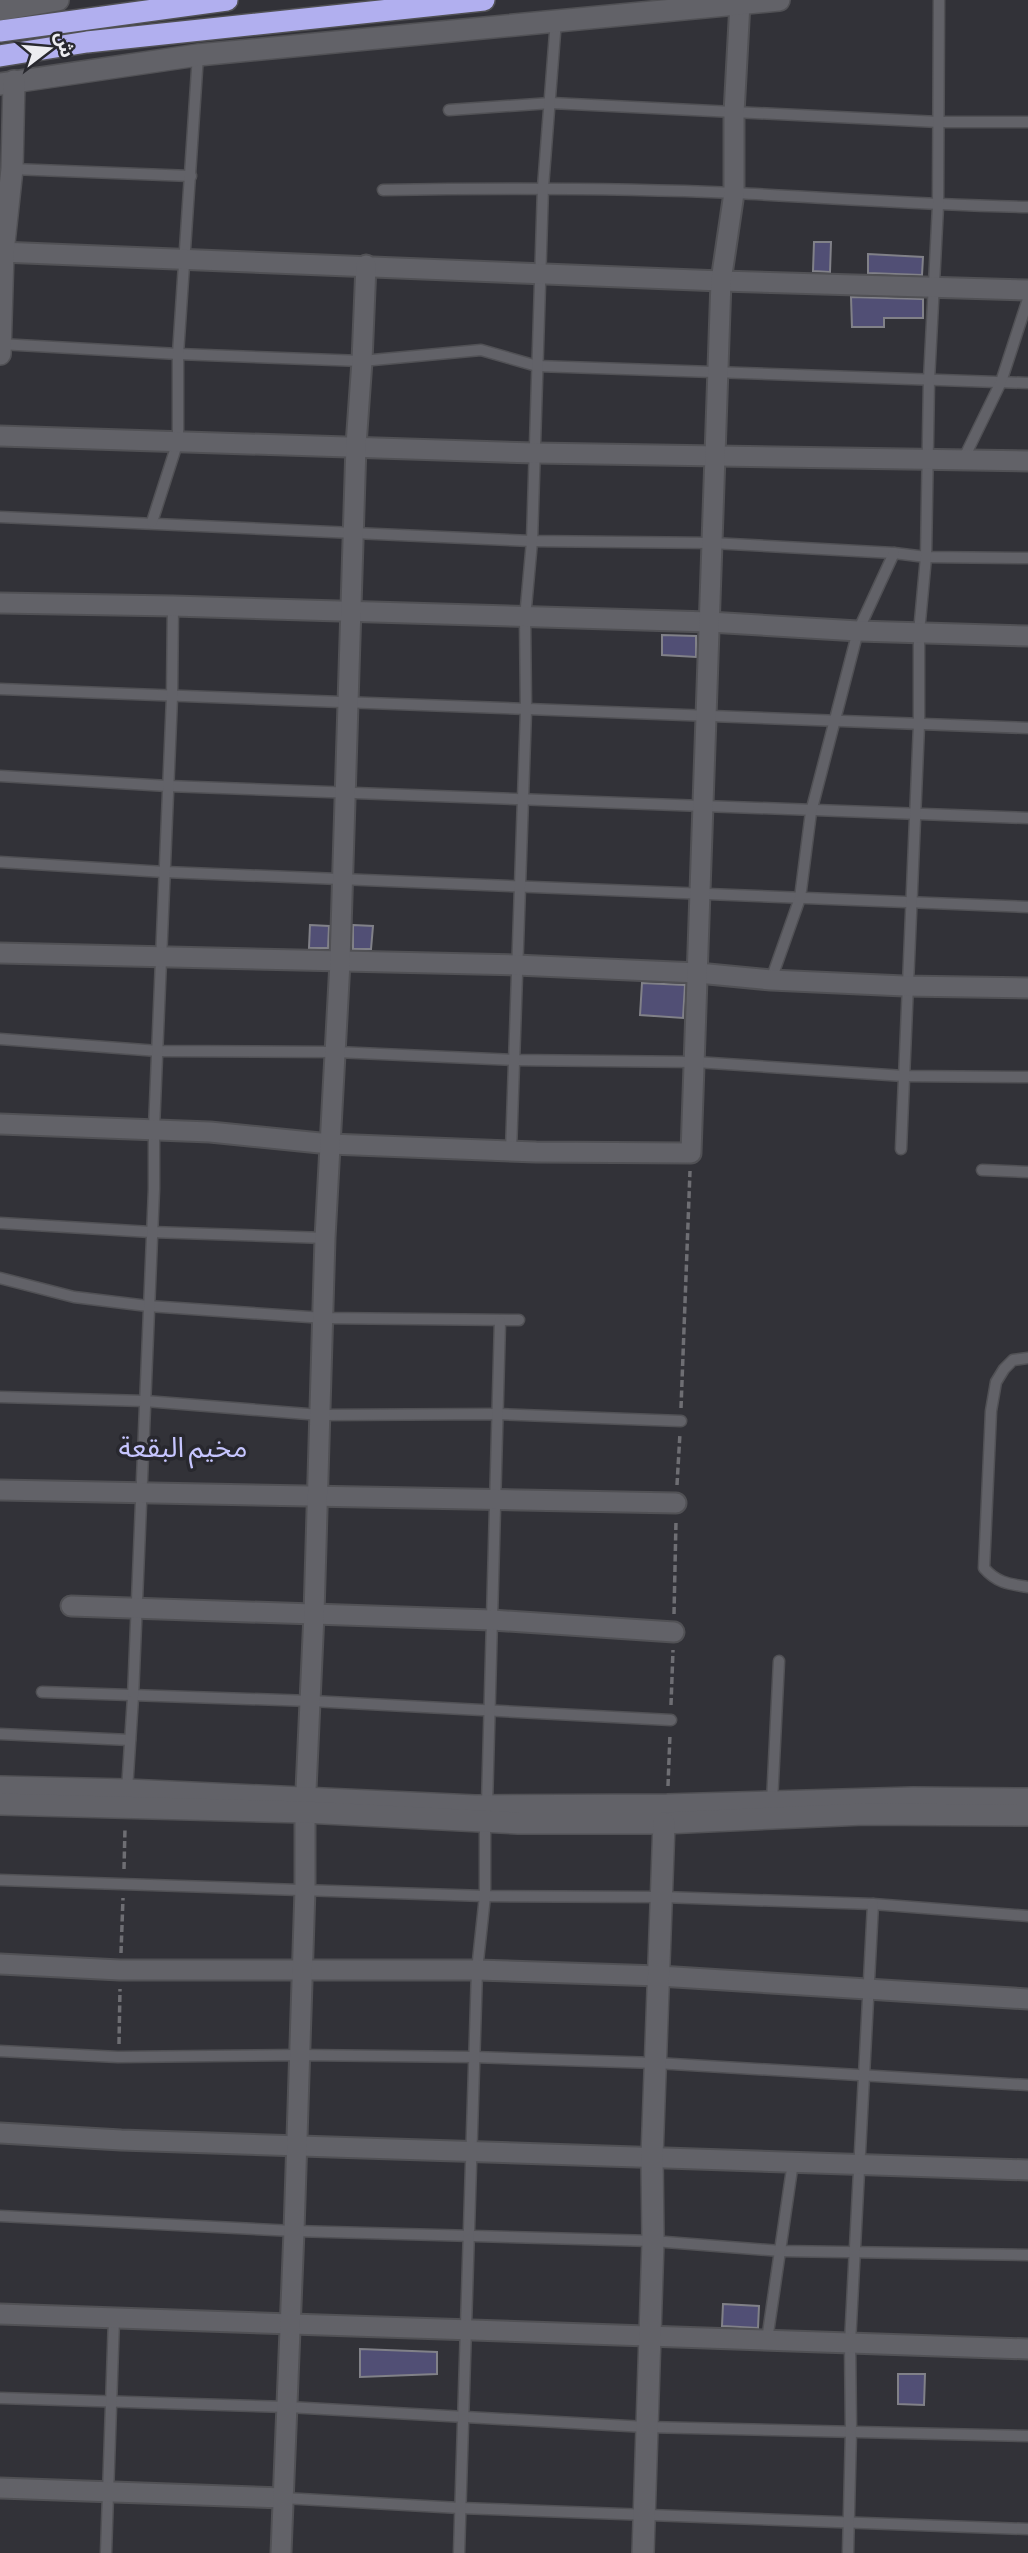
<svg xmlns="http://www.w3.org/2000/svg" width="1028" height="2553" font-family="'Sofia Sans Condensed','Noto Sans Arabic',sans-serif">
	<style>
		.building { fill: #514f75; stroke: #818188; stroke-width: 2 }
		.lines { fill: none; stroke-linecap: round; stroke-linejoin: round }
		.lane-casing { stroke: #515155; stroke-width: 13 }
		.street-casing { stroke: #515155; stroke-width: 23 }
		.secondary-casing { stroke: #515155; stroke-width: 24 }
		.highway-casing { stroke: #515155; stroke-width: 24 }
		.path { stroke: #6e6e73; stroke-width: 3.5; stroke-dasharray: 7 3.5; stroke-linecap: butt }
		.lane { stroke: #626268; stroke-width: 10 }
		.street { stroke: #626268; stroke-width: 19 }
		.secondary { stroke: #626268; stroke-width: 21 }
		.highway { stroke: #b1afef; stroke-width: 21 }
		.labels { text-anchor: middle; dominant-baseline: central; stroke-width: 7; stroke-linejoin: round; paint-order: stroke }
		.quarter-label { font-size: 28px; fill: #c6c5fe; stroke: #28282e }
	</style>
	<rect width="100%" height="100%" fill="#323238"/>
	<g class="building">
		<path d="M814 242H831L830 272 813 271Z"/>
		<path d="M868 254 923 257 922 275 868 273Z"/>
		<path d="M851 297 923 299V318H884V327H852Z"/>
		<path d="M662 635 696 636V657L662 655Z"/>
		<path d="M310 925 329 926 328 948H309Z"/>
		<path d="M353 925 373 926 371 949H353Z"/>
		<path d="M642 983 685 985 683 1018 640 1015Z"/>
		<path d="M723 2304 759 2306 758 2328 722 2326Z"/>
		<path d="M360 2349 437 2352V2374L360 2377Z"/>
		<path d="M898 2374H925L924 2405 898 2404Z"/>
	</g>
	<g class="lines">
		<g class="lane-casing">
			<g id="lane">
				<path d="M449 110 551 103 939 122H1028"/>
				<path d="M12 169 191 176"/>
				<path d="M383 190C501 188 618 188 735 193 833 198 930 205 1028 207"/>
				<path d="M0 344 178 354 362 361 481 350 537 366 1028 383"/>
				<path d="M963 460 1001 382 1028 299"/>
				<path d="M0 517 532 541 712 543 894 553 926 557 1028 558"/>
				<path d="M152 522 178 441V354L198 55"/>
				<path d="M0 689 1028 728"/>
				<path d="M0 776 168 786 1028 818"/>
				<path d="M0 862 165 872 1028 907"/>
				<path d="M771 980 800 898 811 812 858 631 894 553"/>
				<path d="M0 1039 158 1051 336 1052 514 1060 696 1062 904 1076 1028 1077"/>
				<path d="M901 1149 919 725V632L926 557 929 380 938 206 939 0"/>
				<path d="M511 1151 526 710 525 618 532 541 543 187 556 20"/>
				<path d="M982 1170 1028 1172"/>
				<path d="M0 1223 151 1232 325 1238"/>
				<path d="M0 1278 74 1297 148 1306 324 1318 519 1320"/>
				<path d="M1028 1358 1013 1360 1004 1369 996 1382 991 1411 984 1568C997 1583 1009 1584 1028 1587"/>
				<path d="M0 1397 145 1401 320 1415 498 1414 681 1421"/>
				<path d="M42 1692 311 1701 671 1720"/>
				<path d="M0 1734 130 1740"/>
				<path d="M127 1790 133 1697 154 1189V1128L172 697 173 606"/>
				<path d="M772 1802 779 1661"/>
				<path d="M487 1805 500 1321"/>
				<path d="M0 1880 485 1896 662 1897 873 1904 1028 1916"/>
				<path d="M0 2051 118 2057 300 2055 473 2057 656 2063 1028 2085"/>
				<path d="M0 2216 294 2231 653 2241 781 2251 1028 2255"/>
				<path d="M767 2340 793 2162"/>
				<path d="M0 2398 288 2407 646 2427 1028 2436"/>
				<path d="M283 2498 460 2508 1028 2529"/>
				<path d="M106 2553 114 2318"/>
				<path d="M459 2553 477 1970 485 1896V1822"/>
				<path d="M848 2553 851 2431 850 2343 873 1904"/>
			</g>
		</g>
		<g class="street-casing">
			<g id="street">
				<path d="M0 252 721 281 1028 290"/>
				<path d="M0 436 535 453 1028 461"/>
				<path d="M0 603 173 606 709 622 858 631 1028 636"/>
				<path d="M0 953 516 965 698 973 771 980 904 986 1028 988"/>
				<path d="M0 1124 210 1132 330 1144 536 1152 691 1153 721 281 734 193V113L740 3"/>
				<path d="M0 1490 676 1503"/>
				<path d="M71 1606 492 1620 674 1632"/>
				<path d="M0 1964 120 1970H477L659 1976 1028 1999"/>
				<path d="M0 2133 121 2140 1028 2170"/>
				<path d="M0 2314 1028 2349"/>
				<path d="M0 2488 283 2498"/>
				<path d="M281 2553 294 2231 305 1889V1812L314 1614 325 1238 340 962 356 445 362 361 366 265"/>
			</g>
		</g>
		<g class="secondary-casing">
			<g id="secondary">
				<path d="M0 10 58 0"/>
				<path d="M0 84 198 55 779 0"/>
				<path d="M0 354 3 252 12 169 14 81"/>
				<path d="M0 1787 127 1790 475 1806 667 1805 913 1798 1028 1799"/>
				<path d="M0 1804 305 1812 518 1823H664L864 1814 1028 1815"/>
				<path d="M643 2553 653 2241 652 2157 664 1823"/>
			</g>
		</g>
		<g class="highway-casing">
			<g id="highway">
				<path d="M0 31 227 0"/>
				<path d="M0 56 87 42 484 0"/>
			</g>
		</g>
		<g class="path">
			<path d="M681 1408 690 1171"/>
			<path d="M677 1485 680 1433"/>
			<path d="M674 1614 676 1521"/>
			<path d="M671 1705 673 1650"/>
			<path d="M668 1786 670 1734"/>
			<path d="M124 1869 125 1828"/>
			<path d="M121 1953 123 1898"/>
			<path d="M119 2044 120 1989"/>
		</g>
		<use href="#lane" class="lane"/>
		<use href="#street" class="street"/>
		<use href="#secondary" class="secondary"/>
		<use href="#highway" class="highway"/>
	</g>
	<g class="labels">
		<g class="quarter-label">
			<text x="183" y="1448">مخيم البقعة</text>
		</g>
	</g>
	<g transform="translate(49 49) rotate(74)" stroke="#28282e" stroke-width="5" paint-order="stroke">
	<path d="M0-5L12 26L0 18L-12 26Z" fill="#ececf0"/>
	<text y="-10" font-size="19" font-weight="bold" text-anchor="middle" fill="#ececf0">ش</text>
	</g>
</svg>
